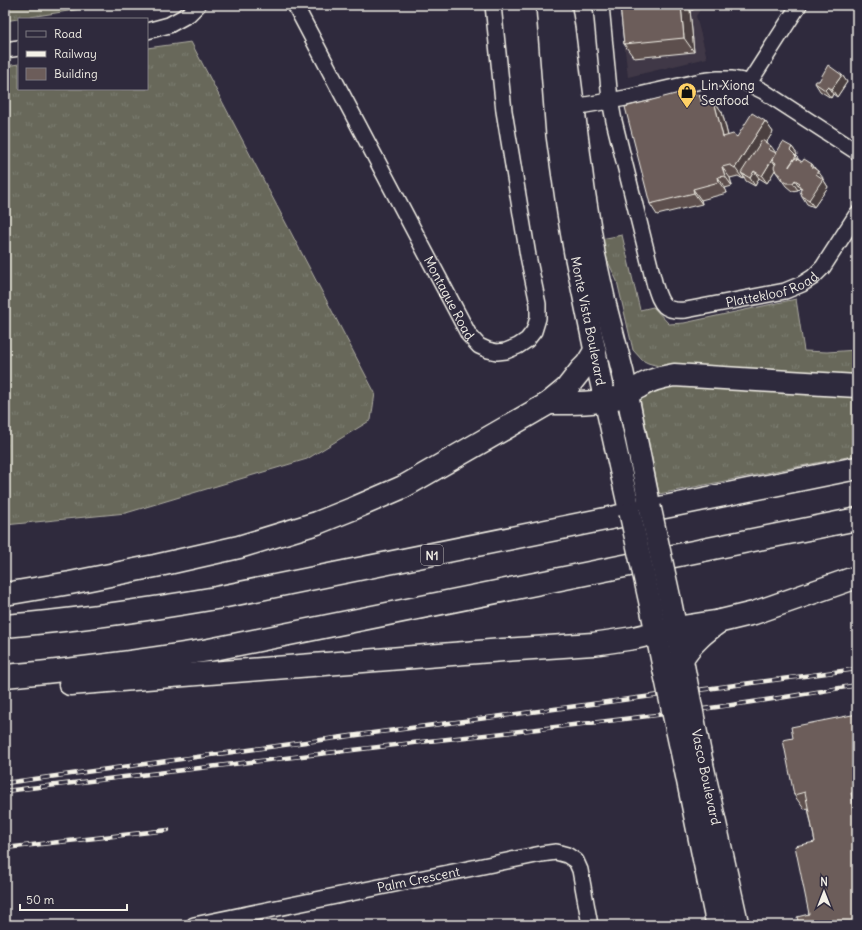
<svg xmlns="http://www.w3.org/2000/svg" width="862" height="930" font-family="Delius,sans-serif">
	<style>
		.built { fill: #413946 }
		.grass { fill: url(#grass-tufts); stroke: #aeaca1 }
		.lines { fill: none; stroke-linecap: round; stroke-linejoin: round }
		.minor-casing { stroke: #f4f1e8; stroke-width: 18 }
		.secondary-casing { stroke: #f4f1e8; stroke-width: 24 }
		.motorway-casing { stroke: #f4f1e8; stroke-width: 25 }
		.minor { stroke: #2f2a3d; stroke-width: 15 }
		.secondary { stroke: #2f2a3d; stroke-width: 21 }
		.motorway { stroke: #2f2a3d; stroke-width: 22 }
		.rail-casing { stroke: #f4f1e8; stroke-width: 4.5 }
		.rail { stroke: #2f2a3d; stroke-width: 3; stroke-dasharray: 9; stroke-linecap: butt }
		.secondary-bridge-casing { stroke: #f4f1e8; stroke-width: 24; stroke-linecap: butt }
		.secondary-bridge { stroke: #2f2a3d; stroke-width: 21 }
		.wall { fill: #5d504d; stroke: #f4f1e8 }
		.shaded-wall { fill: #4c413f; stroke: #f4f1e8 }
		.building { fill: #6c5d5a; stroke: #f4f1e8 }
		.labels { text-anchor: middle; dominant-baseline: central; stroke-width: 3.5; stroke-linejoin: round; paint-order: stroke }
		.shield { fill: #2f2a3d; stroke: #b9b5b5; stroke-width: 1 }
		.shield-label { font-size: 12px; font-weight: bold; fill: #f4f1e8 }
		.poi-label { font-size: 13px; fill: #f4f1e8; stroke: #2f2a3d; text-anchor: start }
		.street-label { font-size: 13px; fill: #f4f1e8; stroke: #2f2a3d }
	</style>
	<defs>
		<pattern id="grass-tufts" width="24" height="20" patternUnits="userSpaceOnUse"><rect width="24" height="20" fill="#67685a"/><path d="M3 7l-1-3M5 7V3M7 7l1-3M15 17l-1-3M17 17v-4M19 17l1-3" fill="none" stroke="#7d7e72"/></pattern>
	</defs>
	<rect width="100%" height="100%" fill="#2f2a3d"/>
	<filter id="ink" filterUnits="userSpaceOnUse"><feTurbulence type="fractalNoise" baseFrequency=".025" numOctaves="2"/><feDisplacementMap in="SourceGraphic" scale="8" xChannelSelector="R" yChannelSelector="G"/><feConvolveMatrix kernelMatrix="1 2 1 2 8 2 1 2 1" color-interpolation-filters="sRGB"/></filter>
	<g filter="url(#ink)">
		<path class="built" d="M620 5H703L696 16 707 58 628 77Z"/>
		<g class="grass">
			<path d="M5 5H106L5 21Z"/>
			<path d="M191 42 375 393 371 420 307 459 126 513 5 525V66L19 64V89H147V48Z"/>
			<path d="M622 235 640 310 653 307 669 324 684 323 796 299 804 351 827 352 857 350V378L662 367 648 363 642 360 633 350 617 281 603 251 601 239Z"/>
			<path d="M663 386 857 392V455L659 494 640 398Z"/>
		</g>
		<g class="lines">
			<g class="minor-casing">
				<g id="minor">
					<path id="s1" d="M295 5 469 335 479 346 488 350 497 352 506 351 518 346 527 340 534 331 538 318V304L528 256 504 111 493 5"/>
					<path id="s2" d="M601 5 610 100 614 121 655 286C661 305 664 312 686 310L785 291 802 284 813 277 823 267 857 214"/>
					<path d="M147 31 169 25 189 14 198 5"/>
					<path d="M5 50 19 48"/>
					<path d="M749 83 799 5"/>
					<path d="M567 114 574 107 626 98 701 81 718 79H731L743 81 763 91 857 152"/>
					<path id="s3" d="M194 925 541 854 556 852 567 855 576 861 580 870 590 925"/>
				</g>
			</g>
			<g class="secondary-casing">
				<g id="secondary">
					<path id="s4" d="M547 5 557 135 568 213 575 254 595 351 600 378 630 513"/>
					<path d="M560 5 564 30 584 190 594 253 606 307 623 373 650 507"/>
					<path d="M670 599 684 668"/>
					<path d="M650 603 664 671"/>
					<path d="M702 762 738 925"/>
					<path d="M684 764 717 925"/>
				</g>
			</g>
			<g class="motorway-casing">
				<g id="motorway">
					<path d="M549 403C574 403 601 404 626 395 630 393 634 389 639 387 649 380 662 377 674 375L857 386"/>
					<path d="M5 594 70 583 155 566 239 547 317 523 352 509 403 487 549 403 566 389 581 370 587 364 595 351"/>
					<path d="M5 626C76 620 146 610 216 598L857 468"/>
					<path d="M682 659C691 643 705 632 720 621"/>
					<path d="M5 676C73 670 141 661 209 650L857 519"/>
					<path d="M70 684 503 650 593 644 634 638 676 628 721 621 754 613 857 577"/>
				</g>
			</g>
			<use href="#minor" class="minor"/>
			<use href="#secondary" class="secondary"/>
			<use href="#motorway" class="motorway"/>
			<g class="rail-casing">
				<g id="rail">
					<path d="M5 783 365 734 857 669"/>
					<path d="M5 791C144 775 282 758 421 742 566 726 713 711 857 685"/>
					<path d="M5 848 168 830"/>
				</g>
			</g>
			<use href="#rail" class="rail"/>
			<g class="secondary-bridge-casing">
				<g id="secondary-bridge">
					<path d="M650 507 670 599"/>
					<path d="M630 513 650 603"/>
					<path d="M684 668 702 762"/>
					<path d="M664 671 684 764"/>
				</g>
			</g>
			<use href="#secondary-bridge" class="secondary-bridge"/>
		</g>
		<g class="wall">
			<path d="M620 5H693V10H690L694 52 634 58 624 44Z"/>
			<path d="M842 75 847 82 837 97 833 94 831 98 820 91 815 83 819 81Z"/>
			<path d="M699 94 705 103 714 101 722 112 728 136 737 137 765 121 773 132 766 143 776 153V154L792 147 797 154 796 156 799 160 802 162 812 164 816 170 818 171 828 187 814 207 807 204 802 196 801 189 800 188 798 190 792 191 786 186 776 172 775 170 767 183 759 178 755 186 746 181 744 177 743 179 738 176 730 178 732 186 725 188 727 193 701 200 702 204 657 215 650 204 686 97Z"/>
			<path d="M857 714V925L809 914 815 842 808 808 804 809 794 795 793 738Z"/>
		</g>
		<g class="shaded-wall">
			<path d="M681 5H686L690 10 694 52 684 38Z"/>
			<path d="M690 5H693V10Z"/>
			<path d="M842 75 847 82 837 97 832 89Z"/>
			<path d="M828 87 833 94 831 98 825 90Z"/>
			<path d="M699 94 707 105 702 104Z"/>
			<path d="M714 101 722 112 731 148 723 137Z"/>
			<path d="M765 121 773 132 745 176 741 173 744 177 743 179 735 168Z"/>
			<path d="M771 146 776 153 774 157 768 149Z"/>
			<path d="M792 147 797 154 796 156 801 163 794 174 789 166 790 150Z"/>
			<path d="M776 153 781 161 772 160 777 167 767 183 762 176Z"/>
			<path d="M812 164 817 172 811 166Z"/>
			<path d="M722 167 730 178 732 186 725 176Z"/>
			<path d="M754 171 759 178 755 186 750 178Z"/>
			<path d="M818 171 823 178 821 181 823 179 828 187 814 207 809 200 816 174Z"/>
			<path d="M718 177 725 188 727 193 719 182Z"/>
			<path d="M795 180 800 188 798 190 793 183Z"/>
			<path d="M693 189 701 200 702 204 694 193Z"/>
			<path d="M851 793 857 802V824Z"/>
		</g>
		<g class="building">
			<path d="M620 5H681L684 38 624 44Z"/>
			<path d="M828 65 842 75 832 89 828 87 825 90 815 83 816 81H819Z"/>
			<path d="M683 92 684 98 699 94 702 104 714 101 723 137 733 134 737 137 752 113 765 121 735 168 730 165 722 167 725 176 718 177 719 182 693 189 694 193 650 204 625 107Z"/>
			<path d="M762 140 771 146 768 149 776 153 762 176 754 171 750 178 741 173Z"/>
			<path d="M783 142 792 147 790 150 796 156 789 166V167L795 158 802 162 804 159 812 164 811 166 818 171 816 174 823 179 809 200 802 196 800 191 802 188 798 185 800 183 795 180 793 183H787L781 179 782 177 776 172 774 167 776 163 772 160Z"/>
			<path d="M857 714V792L851 793 857 824V925H799L797 917 809 914 795 846 815 842 805 792 794 795 783 740 793 738 791 727Z"/>
		</g>
	</g>
	<defs>
		<g id="shop-pin" transform="scale(1)"><path d="M0 17L-7.5 6A9.5 9.5 0 1 1 7.5 6Z" fill="#ffd166" stroke="#2f2a3d"/><path d="M-5-2.5h2.3a2.7 3.5 0 0 1 5.4 0H5L5.5 6h-11ZM-1.5-2.5h3a1.5 2.3 0 0 0-3 0Z" fill="#111"/></g>
	</defs>
	<g fill-rule="evenodd">
		<use href="#shop-pin" x="687" y="92"/>
	</g>
	<g class="labels">
		<rect class="shield" x="421" y="545" width="22" height="20" rx="3"/>
		<g class="shield-label">
			<text x="432" y="555">N1</text>
		</g>
		<g class="poi-label">
			<text x="701" y="85">Lin Xiong<tspan x="701" dy="15">Seafood</tspan></text>
		</g>
		<g class="street-label">
			<text stroke="none"><textPath href="#s2" startOffset="420">Plattekloof Road</textPath></text>
			<text stroke="none"><textPath href="#s1" startOffset="331">Montague Road</textPath></text>
			<text stroke="none"><textPath href="#s4" startOffset="319">Monte Vista Boulevard</textPath></text>
			<text transform="translate(706 777) rotate(78)">Vasco Boulevard</text>
			<text stroke="none"><textPath href="#s3" startOffset="229">Palm Crescent</textPath></text>
		</g>
	</g>
	<rect width="862" height="930" fill="none" stroke="#2f2a3d" stroke-width="20"/>
	<rect x="10" y="10" width="842" height="910" fill="none" stroke="#f4f1e8" stroke-width="1.5" filter="url(#ink)"/>
	<rect x="18" y="18" width="130" height="72" fill="#2f2a3d" stroke="#7e7a81"/>
	<rect x="26" y="31" width="20" height="6" fill="#2f2a3d" stroke="#7e7a81"/>
	<text x="54" y="38" font-size="12" fill="#f4f1e8">Road</text>
	<rect x="26" y="51" width="20" height="6" fill="#f4f1e8" stroke="#7e7a81"/>
	<text x="54" y="58" font-size="12" fill="#f4f1e8">Railway</text>
	<rect x="26" y="68" width="20" height="12" fill="#6c5d5a" stroke="#7e7a81"/>
	<text x="54" y="78" font-size="12" fill="#f4f1e8">Building</text>
	<g transform="translate(824 892)" stroke="#2f2a3d" stroke-width="3" paint-order="stroke">
	<path d="M0-3L7 15L0 10L-7 15Z" fill="#f4f1e8"/>
	<text y="-6" font-size="11" font-weight="bold" text-anchor="middle" fill="#f4f1e8">N</text>
	</g>
	<path d="M20 904v6h107v-6" fill="none" stroke="#f4f1e8" stroke-width="2"/>
	<text x="26" y="904" font-size="12" fill="#f4f1e8" stroke="#2f2a3d" stroke-width="3" paint-order="stroke">50 m</text>
</svg>
